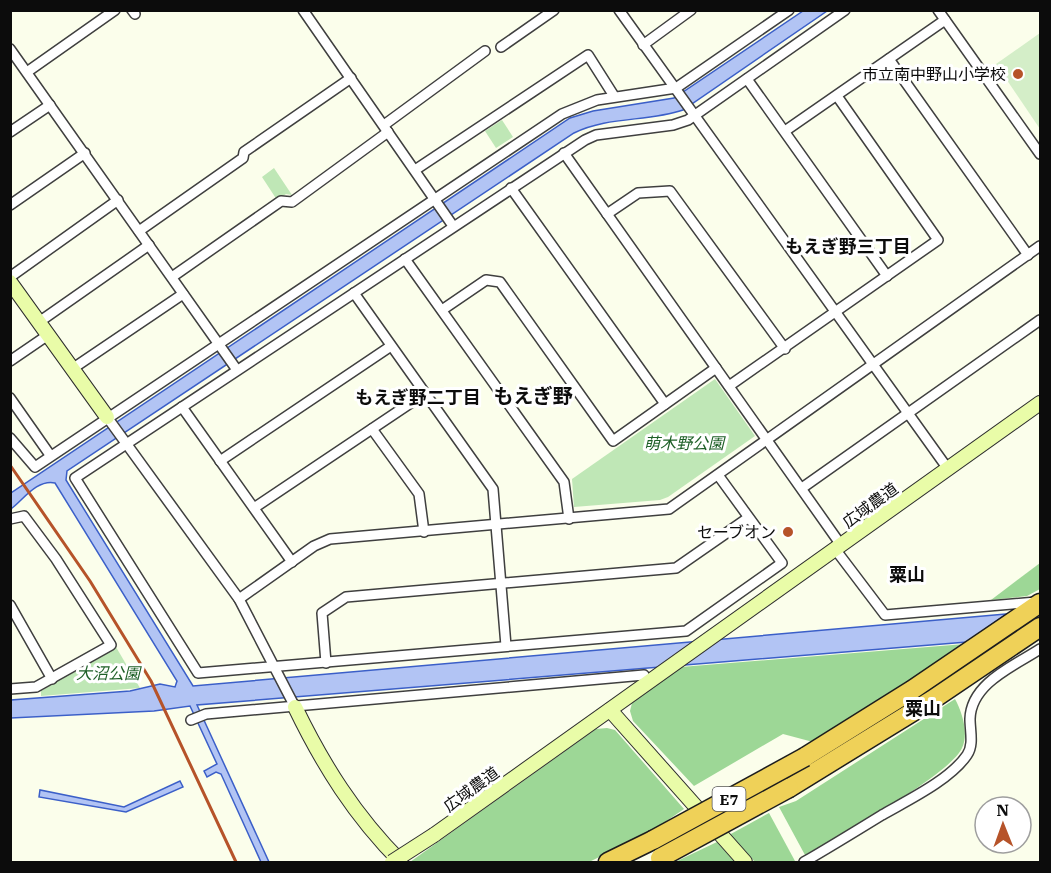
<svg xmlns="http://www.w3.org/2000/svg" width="1051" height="873" font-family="'IBM Plex Serif','Noto Sans JP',serif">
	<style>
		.green { fill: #bfe7b6 }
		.forest { fill: #9dd796 }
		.pitch { fill: #d4eec8 }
		.water { fill: #b2c4f4; stroke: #3b5fc8; stroke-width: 1.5 }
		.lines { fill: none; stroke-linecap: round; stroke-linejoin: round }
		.street-casing { stroke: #3f3f3f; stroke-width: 12 }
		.secondary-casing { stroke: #2e2e2e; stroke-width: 16 }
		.highway-casing { stroke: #1d1d1d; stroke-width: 21 }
		.street { stroke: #fff; stroke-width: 9 }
		.secondary { stroke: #e9fca8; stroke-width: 14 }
		.highway { stroke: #efd158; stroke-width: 18 }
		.rail { stroke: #b65329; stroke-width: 3 }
		.secondary-bridge-casing { stroke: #2e2e2e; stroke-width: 16; stroke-linecap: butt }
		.highway-bridge-casing { stroke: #1d1d1d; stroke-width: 21; stroke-linecap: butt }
		.secondary-bridge { stroke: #e9fca8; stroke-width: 14 }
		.highway-bridge { stroke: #efd158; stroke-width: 18 }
		.poi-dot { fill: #b65329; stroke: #fff; stroke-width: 2 }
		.labels { text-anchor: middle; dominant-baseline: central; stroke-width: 6; stroke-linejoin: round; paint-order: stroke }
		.shield { fill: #fff; stroke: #555; stroke-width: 1.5 }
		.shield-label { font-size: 15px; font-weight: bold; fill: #0c0c0c }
		.poi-label { font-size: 16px; fill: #0c0c0c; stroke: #fff; text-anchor: end }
		.park-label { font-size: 16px; font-style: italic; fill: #1f6028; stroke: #fff }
		.street-label { font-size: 16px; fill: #0c0c0c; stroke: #fff }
		.neighbourhood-label { font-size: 18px; font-weight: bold; fill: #0c0c0c; stroke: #fff }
		.quarter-label { font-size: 20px; font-weight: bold; fill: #0c0c0c; stroke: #fff }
	</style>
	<rect width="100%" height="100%" fill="#fbfeeb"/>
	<g class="green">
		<path d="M502 120 513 137 496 148 485 131Z"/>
		<path d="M274 168 292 195 286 194 277 200 262 177Z"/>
		<path d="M715 379 755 436 668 497 660 500 574 507 572 479Z"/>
		<path d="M116 647 140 688 41 696V691Z"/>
	</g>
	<g class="forest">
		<path d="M1040 563V589L1027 596 991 600Z"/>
		<path d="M965 644 813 742 783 734 694 786 633 721 630 711 632 703 681 667Z"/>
		<path d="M955 699C962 712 969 733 962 748 950 775 835 838 805 855L779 807 796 801Z"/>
		<path d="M607 728 615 730 684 809 649 833 589 862H410L596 729Z"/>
		<path d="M769 813 795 861 791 862H755L729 835Z"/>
		<path d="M717 842 735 862H675Z"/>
	</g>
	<path class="pitch" d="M1040 33V129L996 64Z"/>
	<g class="water">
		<path d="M803 11H827L683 110C648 122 608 116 574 133L67 471 66 480 193 686 1006 614 967 642 197 705 269 862H261L221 774 216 772 207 777 204 771 217 764 190 706 154 711 11 718V700L130 691 160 684 175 687 177 681 55 483C37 479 23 500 11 509V493L570 118 593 111 674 98Z"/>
		<path d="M180 781 183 787 126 812 39 797 40 790 124 807Z"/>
	</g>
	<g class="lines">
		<g class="street-casing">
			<g id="street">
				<path d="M132 10 135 14"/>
				<path d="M303 10 453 226"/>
				<path d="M619 10 948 469"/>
				<path d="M938 10 1040 154"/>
				<path d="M643 45 691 10"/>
				<path d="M501 47 554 10"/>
				<path d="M10 49 237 370"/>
				<path d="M889 59 1028 255"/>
				<path d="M27 72 115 10"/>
				<path d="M747 79 887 276"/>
				<path d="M384 125 485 51"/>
				<path d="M785 131 945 20"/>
				<path d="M10 132 50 105"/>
				<path d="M564 153 841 545"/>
				<path d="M415 170 588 55 614 96"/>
				<path d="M511 188 665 404"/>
				<path d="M10 205 85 153"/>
				<path d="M607 214 638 193 670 191 785 349"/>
				<path d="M139 231 243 158 244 152 351 78"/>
				<path d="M405 259 564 482 569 519"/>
				<path d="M10 277 118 200"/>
				<path d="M172 277 281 201 292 202 388 132"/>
				<path d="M354 293 493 489 506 646"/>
				<path d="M442 310 486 280 500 282 613 441 716 368"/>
				<path d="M39 322 149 245"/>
				<path d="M10 361 48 335"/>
				<path d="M72 369 183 294"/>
				<path d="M729 386 938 240 837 96"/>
				<path d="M10 398 50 455"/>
				<path d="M182 407 292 562"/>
				<path d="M107 417 239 599 295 707"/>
				<path d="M372 429 419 494 424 532"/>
				<path d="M10 438 35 467 562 114 597 100 676 88 789 10"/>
				<path d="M220 461 391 346"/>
				<path d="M718 475 782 563 686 631 198 673 75 478 585 140 596 135 673 125 688 120 845 10"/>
				<path d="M802 488 1040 320"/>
				<path d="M254 508 424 394"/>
				<path d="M10 519 24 516 56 559 111 645 36 687 10 689"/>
				<path d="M835 549 885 615 1036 602"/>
				<path d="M239 599 314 546 330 539 669 509 1040 246"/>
				<path d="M10 605 52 679"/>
				<path d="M326 663 322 613 346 597 676 568 748 518"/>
				<path d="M191 720 206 714 644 675"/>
				<path d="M804 862C830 847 856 831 882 815 908 800 950 780 967 755 974 745 970 731 970 719 971 683 1014 666 1040 649"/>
			</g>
		</g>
		<g class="secondary-casing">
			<g id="secondary">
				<path d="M10 282 107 417"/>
				<path d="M295 707C323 765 355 816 401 862"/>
				<path d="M610 710 745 862"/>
				<path d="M434 835 1040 403"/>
			</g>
		</g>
		<g class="highway-casing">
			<g id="highway">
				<path d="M805 757 912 690 1040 603"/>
				<path d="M789 788 932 700 1040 627"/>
				<path d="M608 862 653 840"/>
			</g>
		</g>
		<use href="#street" class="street"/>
		<use href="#secondary" class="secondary"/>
		<use href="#highway" class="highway"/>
		<path class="rail" d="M10 465 90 581 151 681 236 862"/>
		<g class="secondary-bridge-casing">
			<path id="secondary-bridge" d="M392 862 434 835"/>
		</g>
		<g class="highway-bridge-casing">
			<g id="highway-bridge">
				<path d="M653 840 805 757"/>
				<path d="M660 858 789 788"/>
			</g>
		</g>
		<use href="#secondary-bridge" class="secondary-bridge"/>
		<use href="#highway-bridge" class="highway-bridge"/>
	</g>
	<g class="poi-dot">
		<circle cx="1018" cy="74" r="6"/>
		<circle cx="788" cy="532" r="6"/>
	</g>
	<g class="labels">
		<rect class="shield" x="712.5" y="787" width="33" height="24" rx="4.5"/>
		<g class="shield-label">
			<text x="729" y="799">E7</text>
		</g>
		<g class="poi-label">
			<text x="1006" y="74">市立南中野山小学校</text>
			<text x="776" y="532">セーブオン</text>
		</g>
		<g class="park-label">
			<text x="684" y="443">萌木野公園</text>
			<text x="108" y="673">大沼公園</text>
		</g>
		<g class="street-label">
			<text transform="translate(870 505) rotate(-36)">広域農道</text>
			<text transform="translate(471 789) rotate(-36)">広域農道</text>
		</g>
		<g class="neighbourhood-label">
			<text x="848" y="246">もえぎ野三丁目</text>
			<text x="418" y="397">もえぎ野二丁目</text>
			<text x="907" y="574">粟山</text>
			<text x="923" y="708">粟山</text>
		</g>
		<g class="quarter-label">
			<text x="533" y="395">もえぎ野</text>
		</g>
	</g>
	<rect width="1051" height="873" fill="none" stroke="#0c0c0c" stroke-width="24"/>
	<g transform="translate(1003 825) rotate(359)"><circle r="28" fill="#ffffff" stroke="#9e9e9e" stroke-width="1.5"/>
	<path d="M0-4.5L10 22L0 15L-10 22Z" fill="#b65329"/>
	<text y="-9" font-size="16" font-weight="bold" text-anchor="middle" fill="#0c0c0c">N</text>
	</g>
</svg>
